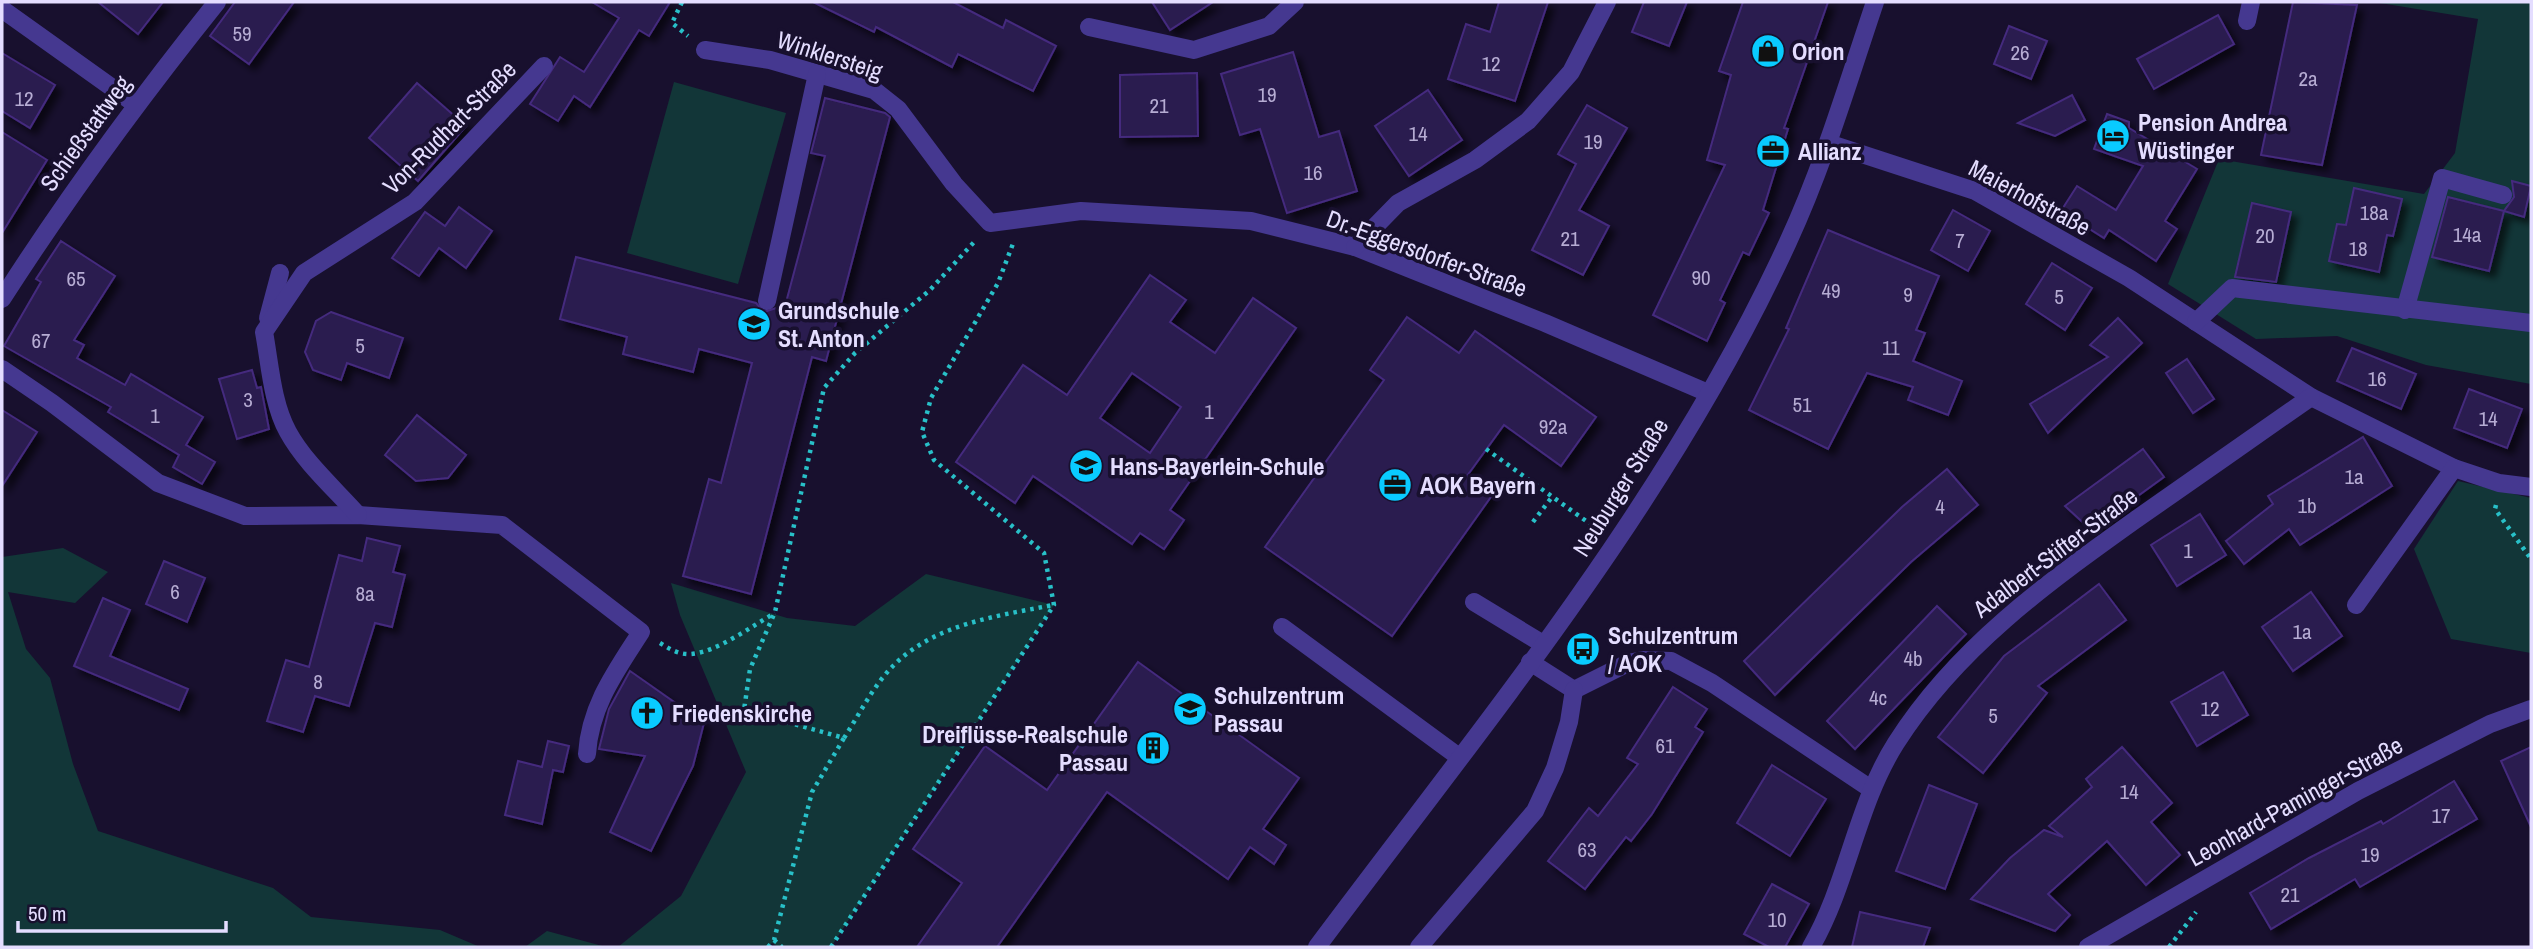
<svg xmlns="http://www.w3.org/2000/svg" width="2533" height="949" font-family="'Archivo Narrow',sans-serif">
	<style>
		.green { fill: #123638 }
		.building { fill: #2b1a50; stroke: #442b7e; stroke-width: 2; fill-rule: evenodd; filter: url(#shadow) }
		.lines { fill: none; stroke-linecap: round; stroke-linejoin: round }
		.path { stroke: #28c0c8; stroke-width: 4.5; stroke-dasharray: 3.5 5; stroke-linecap: butt }
		.minor { stroke: #453890; stroke-width: 18 }
		.labels { text-anchor: middle; dominant-baseline: central; stroke-width: 7; stroke-linejoin: round; paint-order: stroke }
		.number-label { font-size: 21px; fill: #b6acd3 }
		.poi-label { font-size: 24px; font-weight: bold; fill: #e4ddff; stroke: #18102e; text-anchor: start }
		.street-label { font-size: 24px; fill: #e4ddff; stroke: #18102e }
	</style>
	<defs>
		<filter id="shadow"><feDropShadow dx="6" dy="6" stdDeviation="3.5" flood-color="#0009"/></filter>
	</defs>
	<rect width="100%" height="100%" fill="#18102e"/>
	<g class="green">
		<path d="M2374 2H2531V384L2426 365 2337 336 2256 339 2168 284 2219 159 2424 194 2455 153 2478 19Z"/>
		<path d="M674 82 786 113 738 284 627 253Z"/>
		<path d="M2458 481 2531 498V653L2451 639 2414 549Z"/>
		<path d="M63 548 108 572 75 603 8 592 26 649 50 678 73 764 98 831 273 888 311 917 440 930 480 947H2V557Z"/>
		<path d="M926 574 1054 605 831 947H778L772 943 767 947H618L681 896 746 772 680 615 671 583 787 618 855 626Z"/>
		<path d="M547 931 606 947H525Z"/>
	</g>
	<g class="building">
		<path d="M98 2H163L138 34Z"/>
		<path d="M235 2H294L249 64 210 36Z"/>
		<path d="M592 2H670L649 36 639 30 590 107 574 96 558 121 530 104 560 57 584 72 619 18Z"/>
		<path d="M813 2H953L1003 28 1006 20 1056 46 1033 91 958 54 952 67 876 27 874 32Z"/>
		<path d="M1152 2H1213L1170 30Z"/>
		<path d="M1499 2H1548L1515 101 1448 79 1466 24 1490 32Z"/>
		<path d="M1644 2H1687L1669 46 1632 32Z"/>
		<path d="M1743 2H1828L1784 128 1788 129 1763 210 1769 213 1749 255 1743 252 1720 300 1725 303 1707 341 1653 315 1725 165 1707 160 1731 75 1719 71Z"/>
		<path d="M2293 2 2357 5 2322 165 2261 155Z"/>
		<path d="M2218 15 2234 44 2154 89 2137 59Z"/>
		<path d="M2009 26 2047 41 2031 79 1994 64Z"/>
		<path d="M1293 52 1319 137 1339 131 1357 191 1287 213 1260 129 1240 135 1221 74Z"/>
		<path d="M2 53 55 85 30 128 2 111Z"/>
		<path d="M1197 73 1198 136 1120 137V75Z"/>
		<path d="M417 83 466 126 418 181 369 138Z"/>
		<path d="M1428 90 1462 140 1409 176 1375 126Z"/>
		<path d="M2072 95 2085 120 2055 136 2018 123Z"/>
		<path d="M825 98 885 113 890 117 826 361 812 357 751 594 683 576 709 479 721 483 752 363 699 349 693 372 623 354 627 337 560 319 576 257 756 303 764 312 776 308 784 310 825 156 811 153Z"/>
		<path d="M1587 105 1627 128 1579 210 1609 226 1583 275 1532 250 1576 164 1558 154Z"/>
		<path d="M2107 114 2129 122V128L2197 169 2165 221 2177 229 2156 261 2109 230 2104 238 2061 211 2077 186 2116 210 2143 166 2094 149Z"/>
		<path d="M2 132 47 160 2 233Z"/>
		<path d="M2512 181 2531 186 2524 217 2504 211 2514 197Z"/>
		<path d="M2354 188 2402 199 2393 236 2387 235 2379 272 2329 261 2337 224 2346 225Z"/>
		<path d="M2448 197 2504 211 2489 271 2432 257Z"/>
		<path d="M2252 203 2291 212 2276 282 2235 277Z"/>
		<path d="M459 207 492 231 466 268 439 248 419 276 392 258 425 212 445 226Z"/>
		<path d="M1953 210 1990 231 1968 271 1931 250Z"/>
		<path d="M1828 230 1939 276 1916 330 1925 333 1913 361 1962 381 1948 415 1908 400 1913 387 1867 373 1828 449 1749 410 1789 329 1786 328Z"/>
		<path d="M61 241 115 276 74 340 84 345 77 358 125 385 131 374 203 417 186 445 215 462 202 484 173 467 179 455 108 412 111 407 4 346 41 282 36 279Z"/>
		<path d="M2052 263 2092 288 2065 330 2026 304Z"/>
		<path d="M1150 275 1186 300 1170 322 1215 353 1253 298 1296 328 1170 510 1184 520 1164 549 1140 533 1132 544 1033 476 1015 503 956 462 1023 365 1067 395ZM1132 373 1181 407 1150 453 1100 418Z"/>
		<path d="M331 312 403 338 389 378 347 363 341 380 313 370 305 352 316 321Z"/>
		<path d="M1407 317 1459 353 1475 331 1596 417 1561 466 1504 425 1467 476 1493 494 1392 636 1265 547 1384 380 1370 370Z"/>
		<path d="M2118 318 2142 343 2048 433 2030 404 2108 357 2090 345Z"/>
		<path d="M2352 348 2416 374 2401 409 2337 381Z"/>
		<path d="M2187 359 2214 399 2193 413 2166 373Z"/>
		<path d="M252 370 257 388 261 387 269 429 237 439 219 379Z"/>
		<path d="M2469 389 2522 409 2507 448 2454 428Z"/>
		<path d="M2 410 37 432 2 486Z"/>
		<path d="M417 415 466 455 448 478 416 481 385 455Z"/>
		<path d="M2363 437 2392 486 2300 545 2289 529 2244 564 2226 541 2273 504 2268 496Z"/>
		<path d="M2143 449 2164 477 2091 530 2065 506Z"/>
		<path d="M1947 469 1978 505 1911 562 1775 695 1744 661 1902 507Z"/>
		<path d="M2200 514 2226 555 2177 586 2151 545Z"/>
		<path d="M367 538 400 546 393 572 405 575 392 627 375 623 349 706 315 696 303 732 267 721 286 660 309 667 339 555 362 561Z"/>
		<path d="M164 561 205 578 187 622 146 604Z"/>
		<path d="M2099 584 2126 620 2038 686 2047 693 1983 773 1938 737 2004 656Z"/>
		<path d="M2311 592 2342 636 2293 671 2262 627Z"/>
		<path d="M103 598 130 610 110 656 188 689 179 710 74 666Z"/>
		<path d="M1937 606 1966 634 1855 749 1827 721Z"/>
		<path d="M1138 662 1299 778 1263 829 1286 845 1274 864 1250 847 1228 879 1107 792 997 947H917L962 883 913 849 985 746 1047 790Z"/>
		<path d="M630 671 704 723 693 766 651 851 610 832 645 756 599 749 609 709Z"/>
		<path d="M2223 672 2248 715 2197 746 2171 702Z"/>
		<path d="M1673 687 1707 709 1695 727 1703 732 1652 814 1631 841 1626 837 1585 889 1548 861 1589 808 1598 816 1638 764 1627 758Z"/>
		<path d="M548 741 569 746 563 772 553 770 542 824 505 815 518 761 542 767Z"/>
		<path d="M2122 747 2172 803 2151 822 2180 855 2146 885 2107 841 2048 894 2070 915 2055 931 1971 899 2010 858 2044 830 2063 837 2049 826 2092 787 2086 779Z"/>
		<path d="M2531 747V827L2501 761Z"/>
		<path d="M1772 765 1826 799 1790 856 1737 823Z"/>
		<path d="M2454 781 2477 819 2360 887 2355 879 2271 929 2250 893 2309 858 2381 821 2383 824Z"/>
		<path d="M1929 785 1977 804 1945 889 1896 871Z"/>
		<path d="M1772 884 1809 904 1785 947H1769L1744 934Z"/>
		<path d="M1860 912 1930 928 1923 947H1852Z"/>
	</g>
	<g class="lines">
		<g class="path">
			<path d="M682 2 672 23 688 36"/>
			<path d="M1486 449 1600 531"/>
			<path d="M2496 505 2495 509 2531 559"/>
			<path d="M1533 522 1552 497"/>
			<path d="M660 643C670 649 679 655 691 654 717 652 752 626 775 613"/>
			<path d="M844 738C859 715 873 686 893 666 934 624 997 616 1053 605"/>
			<path d="M774 940 782 947"/>
			<path d="M768 947 774 940 812 792 844 738 744 710 750 669 775 612 824 388 855 353 930 290 976 240"/>
			<path d="M831 947 1054 605 1044 553 934 460 922 432 931 398 998 283 1014 241"/>
			<path d="M2169 947 2196 912"/>
		</g>
		<g class="minor">
			<path d="M2 9 135 104"/>
			<path d="M2247 21 2251 2"/>
			<path d="M1089 27 1194 50 1269 26 1295 2"/>
			<path d="M705 50 770 60 874 90 898 109 954 184 990 223 1081 211 1251 221 1355 247 1545 323 1708 393"/>
			<path d="M1828 143 1975 191 2129 278 2311 397 2454 468 2499 483 2531 487"/>
			<path d="M1355 247 1398 203 1475 160 1528 121 1571 72 1607 2"/>
			<path d="M2 299C68 196 140 98 217 2"/>
			<path d="M767 301 817 74"/>
			<path d="M2405 310 2442 178 2503 195"/>
			<path d="M268 318 280 273"/>
			<path d="M2196 322 2232 288 2531 323"/>
			<path d="M2 369 52 403 158 483 245 516 358 515 502 525 641 632C616 671 590 706 587 754"/>
			<path d="M358 515C335 489 305 463 288 432 272 403 270 364 264 332L304 273 415 202 544 66"/>
			<path d="M1474 602 1543 644"/>
			<path d="M2356 605 2454 468"/>
			<path d="M1282 627 1459 757"/>
			<path d="M1530 662 1574 690"/>
			<path d="M1574 690 1628 663 1643 660 1671 661 1712 683 1871 789"/>
			<path d="M1317 947C1485 722 1670 500 1788 242 1824 164 1848 82 1875 2"/>
			<path d="M1419 947 1535 811 1555 768 1569 722 1574 690"/>
			<path d="M1811 947C1848 883 1856 806 1896 743 1957 647 2047 583 2138 518 2196 478 2253 437 2311 397"/>
			<path d="M2088 947 2358 791 2490 724 2531 709"/>
		</g>
	</g>
	<defs>
		<g id="shop-disc" transform="scale(1.75)"><circle r="9.5" fill="#09cbff" stroke="#18102e"/><path d="M-5-2.5h2.3a2.7 3.5 0 0 1 5.4 0H5L5.5 6h-11ZM-1.5-2.5h3a1.5 2.3 0 0 0-3 0Z" fill="#111"/></g>
		<g id="hotel-disc" transform="scale(1.75)"><circle r="9.5" fill="#09cbff" stroke="#18102e"/><path d="M-6-4.5h1.5V1H6V5H4.5V3h-9V5H-6ZM-4 0a1.8 1.8 0 1 1 3.6 0ZM.5 0V-2.5h3Q6-2.5 6 0Z" fill="#111"/></g>
		<g id="office-disc" transform="scale(1.75)"><circle r="9.5" fill="#09cbff" stroke="#18102e"/><path d="M-6-3h4V-5.5h4V-3h4V5H-6ZM-1-4.5V-3h2v-1.5ZM-6 0V1H6V0Z" fill="#111"/></g>
		<g id="school-disc" transform="scale(1.75)"><circle r="9.5" fill="#09cbff" stroke="#18102e"/><path d="M0-5L7-2L0 1L-7-2ZM-4 1L0 2.5L4 1V4Q0 6-4 4Z" fill="#111"/></g>
		<g id="bus-disc" transform="scale(1.75)"><circle r="9.5" fill="#09cbff" stroke="#18102e"/><path d="M-5-6H5V4H4V6H2V4H-2V6H-4V4H-5ZM-3.5-4V0h7V-4ZM-3.5 1.2v1.5H-2V1.2ZM2 1.2v1.5H3.5V1.2Z" fill="#111"/></g>
		<g id="church-disc" transform="scale(1.75)"><circle r="9.5" fill="#09cbff" stroke="#18102e"/><path d="M-1.2-6h2.4v3.5h3.3v2.4h-3.3V6h-2.4V-.1h-3.3v-2.4h3.3Z" fill="#111"/></g>
		<g id="building-disc" transform="scale(1.75)"><circle r="9.5" fill="#09cbff" stroke="#18102e"/><path d="M-4-6H4V6H1V3H-1V6H-4ZM-2.5-4.3h1.7v1.8h-1.7ZM.8-4.3h1.7v1.8H.8ZM-2.5-1h1.7V.8h-1.7ZM.8-1h1.7V.8H.8Z" fill="#111"/></g>
	</defs>
	<g fill-rule="evenodd">
		<use href="#shop-disc" x="1768" y="51"/>
		<use href="#hotel-disc" x="2113" y="136"/>
		<use href="#office-disc" x="1773" y="151"/>
		<use href="#school-disc" x="754" y="324"/>
		<use href="#school-disc" x="1086" y="466"/>
		<use href="#office-disc" x="1395" y="485"/>
		<use href="#bus-disc" x="1583" y="649"/>
		<use href="#school-disc" x="1190" y="709"/>
		<use href="#church-disc" x="647" y="713"/>
		<use href="#building-disc" x="1153" y="748"/>
	</g>
	<g class="labels">
		<g class="number-label">
			<text x="242" y="33">59</text>
			<text x="2020" y="52">26</text>
			<text x="1491" y="63">12</text>
			<text x="2308" y="78">2a</text>
			<text x="1267" y="94">19</text>
			<text x="24" y="98">12</text>
			<text x="1159" y="105">21</text>
			<text x="1418" y="133">14</text>
			<text x="1593" y="141">19</text>
			<text x="1313" y="172">16</text>
			<text x="2374" y="212">18a</text>
			<text x="2467" y="234">14a</text>
			<text x="2265" y="235">20</text>
			<text x="1570" y="238">21</text>
			<text x="1960" y="240">7</text>
			<text x="2358" y="248">18</text>
			<text x="1701" y="277">90</text>
			<text x="76" y="278">65</text>
			<text x="1831" y="290">49</text>
			<text x="1908" y="294">9</text>
			<text x="2059" y="296">5</text>
			<text x="41" y="340">67</text>
			<text x="360" y="345">5</text>
			<text x="1891" y="347">11</text>
			<text x="2377" y="378">16</text>
			<text x="248" y="399">3</text>
			<text x="1802" y="404">51</text>
			<text x="1209" y="411">1</text>
			<text x="155" y="415">1</text>
			<text x="2488" y="418">14</text>
			<text x="1553" y="426">92a</text>
			<text x="2354" y="476">1a</text>
			<text x="2307" y="505">1b</text>
			<text x="1940" y="506">4</text>
			<text x="2188" y="550">1</text>
			<text x="175" y="591">6</text>
			<text x="365" y="593">8a</text>
			<text x="2302" y="631">1a</text>
			<text x="1913" y="658">4b</text>
			<text x="318" y="681">8</text>
			<text x="1878" y="697">4c</text>
			<text x="2210" y="708">12</text>
			<text x="1993" y="715">5</text>
			<text x="1665" y="745">61</text>
			<text x="2129" y="791">14</text>
			<text x="2441" y="815">17</text>
			<text x="1587" y="849">63</text>
			<text x="2370" y="854">19</text>
			<text x="2290" y="894">21</text>
			<text x="1777" y="919">10</text>
		</g>
		<g class="poi-label">
			<text x="1792" y="51">Orion</text>
			<text x="2138" y="122">Pension Andrea<tspan x="2138" dy="28">Wüstinger</tspan></text>
			<text x="1798" y="151">Allianz</text>
			<text x="778" y="310">Grundschule<tspan x="778" dy="28">St. Anton</tspan></text>
			<text x="1110" y="466">Hans-Bayerlein-Schule</text>
			<text x="1420" y="485">AOK Bayern</text>
			<text x="1608" y="635">Schulzentrum<tspan x="1608" dy="28">/ AOK</tspan></text>
			<text x="1214" y="695">Schulzentrum<tspan x="1214" dy="28">Passau</tspan></text>
			<text x="672" y="713">Friedenskirche</text>
			<text x="1128" y="734" text-anchor="end">Dreiflüsse-Realschule<tspan x="1128" dy="28">Passau</tspan></text>
		</g>
		<g class="street-label">
			<text transform="translate(830 55) rotate(18)">Winklersteig</text>
			<text transform="translate(449 127) rotate(-45)">Von-Rudhart-Straße</text>
			<text transform="translate(85 133) rotate(-54)">Schießstattweg</text>
			<text transform="translate(2030 197) rotate(28)">Maierhofstraße</text>
			<text transform="translate(1427 253) rotate(20)">Dr.-Eggersdorfer-Straße</text>
			<text transform="translate(1620 487) rotate(-58)">Neuburger Straße</text>
			<text transform="translate(2055 552) rotate(-37)">Adalbert-Stifter-Straße</text>
			<text transform="translate(2295 801) rotate(-29)">Leonhard-Paminger-Straße</text>
		</g>
	</g>
	<rect width="2533" height="949" fill="none" stroke="#e4ddff" stroke-width="7"/>
	<path d="M18 921v10h208v-10" fill="none" stroke="#e4ddff" stroke-width="3.5"/>
	<text x="28" y="921" font-size="21" fill="#e4ddff" stroke="#18102e" stroke-width="5" paint-order="stroke">50 m</text>
</svg>
